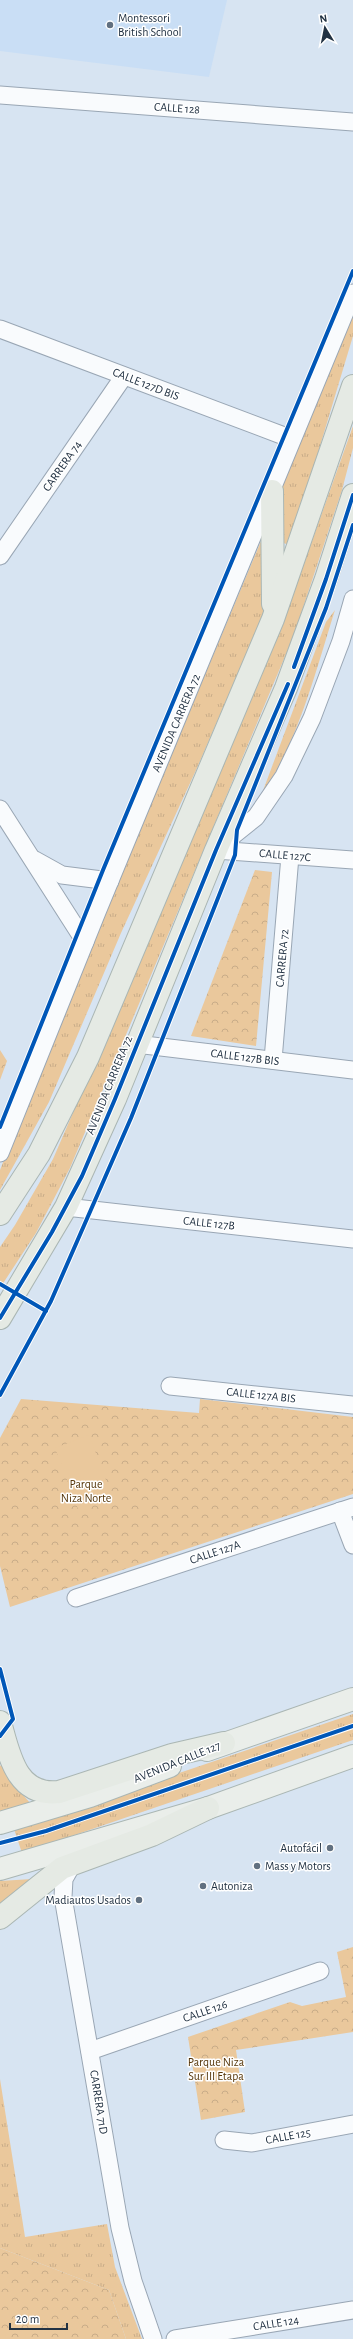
<svg xmlns="http://www.w3.org/2000/svg" width="353" height="2339" font-family="'Alegreya Sans',sans-serif">
	<style>
		.built { fill: #c9def5 }
		.grass { fill: url(#grass-tufts) }
		.park { fill: url(#park-crowns) }
		.garden { fill: #eac89c }
		.lines { fill: none; stroke-linecap: round; stroke-linejoin: round }
		.minor-casing { stroke: #99a6b4; stroke-width: 19 }
		.primary-casing { stroke: #aab6b3; stroke-width: 24 }
		.trunk-casing { stroke: #aab6b3; stroke-width: 24 }
		.minor { stroke: #f9fbfd; stroke-width: 17 }
		.primary { stroke: #eaeeea; stroke-width: 22 }
		.trunk { stroke: #e5eae4; stroke-width: 22 }
		.cycleway-casing { stroke: #fff; stroke-width: 6 }
		.cycleway { stroke: #0057b8; stroke-width: 4 }
		.poi-dot { fill: #617080; stroke: #fff; stroke-width: 1.5 }
		.labels { text-anchor: middle; dominant-baseline: central; stroke-width: 3; stroke-linejoin: round; paint-order: stroke }
		.poi-label { font-size: 12px; fill: #223243; stroke: #fff; text-anchor: start }
		.street-label { font-size: 12px; fill: #223243; stroke: #fff }
		.park-label { font-size: 12px; fill: #563609; stroke: #fff }
	</style>
	<defs>
		<pattern id="grass-tufts" width="24" height="20" patternUnits="userSpaceOnUse"><rect width="24" height="20" fill="#eac89c"/><path d="M3 7l-1-3M5 7V3M7 7l1-3M15 17l-1-3M17 17v-4M19 17l1-3" fill="none" stroke="#c8ac88"/></pattern>
		<pattern id="park-crowns" width="20" height="18" patternUnits="userSpaceOnUse"><rect width="20" height="18" fill="#eac89c"/><path d="M2 6a3 3 0 1 1 6 0M12 15a3 3 0 1 1 6 0" fill="none" stroke="#c8ac88"/></pattern>
	</defs>
	<rect width="100%" height="100%" fill="#d7e4f2"/>
	<path class="built" d="M0 0H227L209 77 0 51Z"/>
	<g class="grass">
		<path d="M353 316V336L290 546 278 540 277 494Z"/>
		<path d="M353 426V448L342 490 294 635 70 1168 36 1233 0 1288V1247L15 1225 53 1159 229 752 283 622Z"/>
		<path d="M264 534V613L197 768 121 933 49 1102 0 1190V1170L42 1063Z"/>
		<path d="M335 610C315 673 299 740 261 796L326 622Z"/>
		<path d="M353 1714V1740L22 1853 14 1829Z"/>
		<path d="M3 1763 11 1781 31 1804 0 1811V1766Z"/>
		<path d="M32 1879 0 1905V1881Z"/>
		<path d="M0 2079 25 2237 107 2224 115 2267 142 2339H126L109 2290 0 2248Z"/>
	</g>
	<g class="park">
		<path d="M255 870 272 872 256 1046 191 1036Z"/>
		<path d="M0 1050 7 1061 0 1080Z"/>
		<path d="M21 1399 199 1413 200 1399 353 1417V1494L10 1607 0 1566V1438Z"/>
		<path d="M353 1947V2032L236 2050 245 2112 201 2120 188 2037 290 2002 302 2006 346 1997 337 1952Z"/>
		<path d="M0 2248 109 2290 126 2339H0Z"/>
	</g>
	<path class="garden" d="M89 1435 112 1496 78 1509 55 1448Z"/>
	<g class="lines">
		<g class="minor-casing">
			<g id="minor">
				<path d="M0 95 353 122"/>
				<path d="M0 329 292 439"/>
				<path d="M0 556 124 376"/>
				<path d="M0 809 85 942"/>
				<path d="M216 849 256 817 284 776 312 718 341 641 353 599"/>
				<path d="M216 850 353 860"/>
				<path d="M35 860 62 875 110 881"/>
				<path d="M136 1044 353 1070"/>
				<path d="M273 1060 290 856"/>
				<path d="M0 1153 97 912 353 293"/>
				<path d="M66 1207 353 1239"/>
				<path d="M170 1386 353 1405"/>
				<path d="M340 1511 353 1545"/>
				<path d="M76 1598 353 1507"/>
				<path d="M73 1863 64 1879 63 1897 120 2228 133 2281 153 2339"/>
				<path d="M90 2051 320 1971"/>
				<path d="M224 2140 252 2143 353 2124"/>
				<path d="M175 2339 353 2310"/>
			</g>
		</g>
		<g class="primary-casing">
			<g id="primary">
				<path d="M207 1750 353 1699"/>
				<path d="M0 1823 90 1796 170 1766"/>
				<path d="M0 1869 208 1808 353 1756"/>
			</g>
		</g>
		<g class="trunk-casing">
			<g id="trunk">
				<path d="M272 491 273 604"/>
				<path d="M0 1214 39 1154 88 1057 273 619 353 386"/>
				<path d="M0 1318 66 1207 115 1099 216 850 286 688 326 579 353 495"/>
				<path d="M0 1722C9 1754 16 1797 59 1792L172 1755 224 1743"/>
				<path d="M0 1918 62 1868 152 1835 208 1808"/>
			</g>
		</g>
		<use href="#minor" class="minor"/>
		<use href="#primary" class="primary"/>
		<use href="#trunk" class="trunk"/>
		<g class="cycleway-casing">
			<g id="cycleway">
				<path d="M294 667 326 579 353 495"/>
				<path d="M0 1127 103 870 353 271"/>
				<path d="M0 1284 46 1311"/>
				<path d="M0 1318 52 1232 82 1176 115 1099 216 850 288 684"/>
				<path d="M0 1395 51 1301 131 1118 235 855 237 830 326 608 353 525"/>
				<path d="M0 1669 13 1719 0 1736"/>
				<path d="M0 1843 46 1831 353 1726"/>
			</g>
		</g>
		<use href="#cycleway" class="cycleway"/>
	</g>
	<g class="poi-dot">
		<circle cx="110" cy="25" r="4"/>
		<circle cx="330" cy="1848" r="4"/>
		<circle cx="257" cy="1866" r="4"/>
		<circle cx="203" cy="1886" r="4"/>
		<circle cx="139" cy="1900" r="4"/>
	</g>
	<g class="labels">
		<g class="poi-label">
			<text x="118" y="18">Montessori<tspan x="118" dy="14">British School</tspan></text>
			<text x="322" y="1848" text-anchor="end">Autofácil</text>
			<text x="265" y="1866">Mass y Motors</text>
			<text x="211" y="1886">Autoniza</text>
			<text x="131" y="1900" text-anchor="end">Madiautos Usados</text>
		</g>
		<g class="street-label">
			<text transform="translate(177 108) rotate(4)">CALLE 128</text>
			<text transform="translate(146 384) rotate(21)">CALLE 127D BIS</text>
			<text transform="translate(62 466) rotate(-55)">CARRERA 74</text>
			<text transform="translate(176 723) rotate(-67)">AVENIDA CARRERA 72</text>
			<text transform="translate(285 855) rotate(5)">CALLE 127C</text>
			<text transform="translate(282 958) rotate(-85)">CARRERA 72</text>
			<text transform="translate(245 1057) rotate(7)">CALLE 127B BIS</text>
			<text transform="translate(109 1085) rotate(-68)">AVENIDA CARRERA 72</text>
			<text transform="translate(209 1223) rotate(6)">CALLE 127B</text>
			<text transform="translate(261 1395) rotate(6)">CALLE 127A BIS</text>
			<text transform="translate(215 1552) rotate(-18)">CALLE 127A</text>
			<text transform="translate(177 1762) rotate(-22)">AVENIDA CALLE 127</text>
			<text transform="translate(205 2011) rotate(-19)">CALLE 126</text>
			<text transform="translate(99 2102) rotate(81)">CARRERA 71D</text>
			<text transform="translate(288 2136) rotate(-10)">CALLE 125</text>
			<text transform="translate(276 2323) rotate(-9)">CALLE 124</text>
		</g>
		<g class="park-label">
			<text x="86" y="1484">Parque<tspan x="86" dy="14">Niza Norte</tspan></text>
			<text x="216" y="2062">Parque Niza<tspan x="216" dy="14">Sur III Etapa</tspan></text>
		</g>
	</g>
	<g transform="translate(325 28) rotate(350)" stroke="#ffffff" stroke-width="3" paint-order="stroke">
	<path d="M0-3L7 15L0 10L-7 15Z" fill="#223243"/>
	<text y="-6" font-size="11" font-weight="bold" text-anchor="middle" fill="#223243">N</text>
	</g>
	<path d="M10 2323v6h57v-6" fill="none" stroke="#223243" stroke-width="2"/>
	<text x="16" y="2323" font-size="12" fill="#223243" stroke="#ffffff" stroke-width="3" paint-order="stroke">20 m</text>
</svg>
